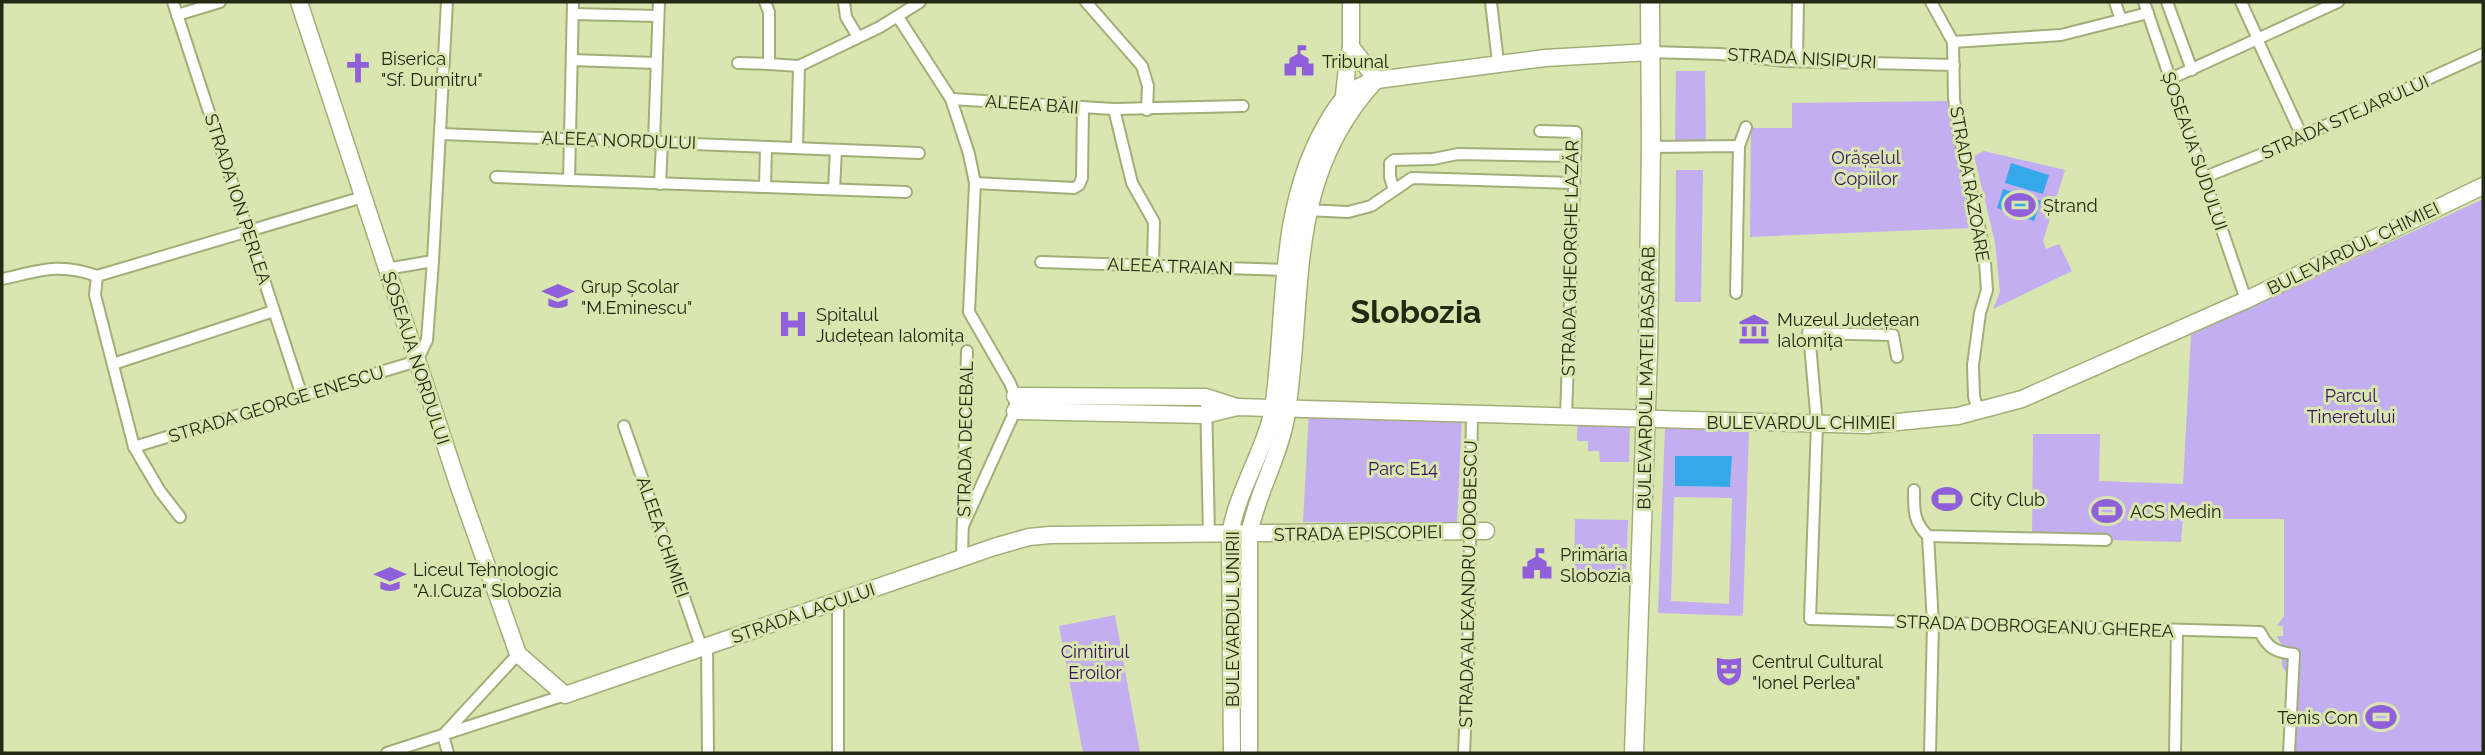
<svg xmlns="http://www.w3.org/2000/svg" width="2485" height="755" font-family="Raleway,sans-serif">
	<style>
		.green { fill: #c3aef1; fill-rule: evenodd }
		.water { fill: #35a8ea }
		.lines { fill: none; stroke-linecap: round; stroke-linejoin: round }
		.street-casing { stroke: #a2ae78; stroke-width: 14 }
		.secondary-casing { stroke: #a2ae78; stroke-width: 19 }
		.primary-casing { stroke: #a2ae78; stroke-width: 21 }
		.street { stroke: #fff; stroke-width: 10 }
		.secondary { stroke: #fff; stroke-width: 16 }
		.primary { stroke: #fff; stroke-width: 18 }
		.labels { text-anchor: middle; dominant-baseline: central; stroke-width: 6; stroke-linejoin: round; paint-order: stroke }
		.poi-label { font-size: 18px; fill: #242913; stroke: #d9e6af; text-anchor: start }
		.street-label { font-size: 18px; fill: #242913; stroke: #d9e6af }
		.park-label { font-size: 18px; fill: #391266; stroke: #d9e6af }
		.town-label { font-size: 32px; font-weight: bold; fill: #242913; stroke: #d9e6af }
	</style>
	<rect width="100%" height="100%" fill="#d9e6af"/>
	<g class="green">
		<path d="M1676 71H1705L1706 146H1675Z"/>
		<path d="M1947 101 1971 228 1750 237 1751 128H1792V103Z"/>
		<path d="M1984 151 2065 170 2043 241 2046 249 2059 244 2072 271 1993 309 2000 292 1995 242 1974 156Z"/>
		<path d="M1676 170H1703L1701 302H1675Z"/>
		<path d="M2483 199V753H2289L2290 679 2282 666V646L2277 636H2283V626H2277L2284 616V519H2183L2181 542 2032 538 2033 434H2100L2099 481 2183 484 2191 335Z"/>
		<path d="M1309 410 1462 414 1457 523 1303 522Z"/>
		<path d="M1578 417 1630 419 1629 462H1600L1599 451H1588V441H1577Z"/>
		<path d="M1665 427 1749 430 1743 614 1740 613 1743 616 1658 613ZM1675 456H1732L1730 487 1675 486ZM1674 497 1732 498 1729 604 1671 601Z"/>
		<path d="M1575 519 1628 520 1626 584 1574 581Z"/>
		<path d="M1115 615 1140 753H1083L1059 626Z"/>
	</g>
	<g class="water">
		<path d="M2011 163 2049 175 2043 194 2005 183Z"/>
		<path d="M2003 189 2041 201 2034 221 1997 208Z"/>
		<path d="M1675 456H1732L1730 487 1675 486Z"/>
	</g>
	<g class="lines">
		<g class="street-casing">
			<g id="street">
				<path d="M173 2 302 396"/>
				<path d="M573 2 569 180 765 187"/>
				<path d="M765 2 769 12V64L799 66 880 27 920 2"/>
				<path d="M844 2 846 17 858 37"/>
				<path d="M1086 2 1142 66 1148 86 1147 110"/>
				<path d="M1491 2 1498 62"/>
				<path d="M1931 2 1953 42 1954 99 1960 139 1984 249 1987 290 1980 313 1973 365 1974 396 1978 412"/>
				<path d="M2115 2 2121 20"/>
				<path d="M2144 2 2246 300"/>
				<path d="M2167 2 2192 70"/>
				<path d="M2241 2 2258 39"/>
				<path d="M573 14 658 16"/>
				<path d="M177 15 220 2"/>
				<path d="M898 17 951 99 969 154 975 183 969 312 1010 383 1015 396V411L963 526"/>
				<path d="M2257 39 2302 136"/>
				<path d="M1953 42 2061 35 2148 13"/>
				<path d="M1650 52 1720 54 1784 61 1954 65"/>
				<path d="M572 60 656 63"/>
				<path d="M1797 61 1798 2"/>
				<path d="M738 63 769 64"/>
				<path d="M2170 79 2338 2"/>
				<path d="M951 99 1114 109 1243 106"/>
				<path d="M1114 109 1132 183 1154 222 1153 265"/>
				<path d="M1540 131 1576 132 1566 417"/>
				<path d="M441 134 919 153"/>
				<path d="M654 142 659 2"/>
				<path d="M1739 146 1746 127"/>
				<path d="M766 147 765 187 906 192"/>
				<path d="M1651 147 1739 146 1736 293"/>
				<path d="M797 148 799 66"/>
				<path d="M496 177 569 180"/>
				<path d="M2205 177 2265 153 2483 54"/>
				<path d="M975 183 1074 188 1079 185 1082 178 1083 107"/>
				<path d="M660 184 662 142"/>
				<path d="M834 189 836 150"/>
				<path d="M1394 190 1390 177V163L1394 160 1433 159 1458 154 1575 156"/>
				<path d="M1306 210 1348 212 1371 206 1412 178 1574 183"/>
				<path d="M1041 262 1289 270"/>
				<path d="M386 269 433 261"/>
				<path d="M97 276 363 197"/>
				<path d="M97 276 95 295 134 447 160 491 180 517"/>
				<path d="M2 279C39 271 59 262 97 276"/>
				<path d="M1808 321 1817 424 1810 619 2260 632C2268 648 2275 652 2294 654L2289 753"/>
				<path d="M1808 333 1893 335 1897 357"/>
				<path d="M113 364 274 311"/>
				<path d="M1206 397 1209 535"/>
				<path d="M624 426 702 649"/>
				<path d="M134 447 417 361 427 340 433 261 447 2"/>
				<path d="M1914 490C1914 510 1913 521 1928 536L2106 540"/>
				<path d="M1928 536 1933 623 1930 753"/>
				<path d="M962 558 967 351"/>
				<path d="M707 647 708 753"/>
				<path d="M446 732 518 654"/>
				<path d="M443 735 448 753"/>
				<path d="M387 753 565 695"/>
				<path d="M838 753V601"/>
				<path d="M1464 753 1468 665 1472 415"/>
				<path d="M2175 753 2177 630"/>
			</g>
		</g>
		<g class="secondary-casing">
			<g id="secondary">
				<path d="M299 2 459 487 518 654 565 695 994 547 1029 537 1050 535 1486 531"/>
				<path d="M1351 47 1377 80"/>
				<path d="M1344 95 1347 68 1351 47V2"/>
				<path d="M1015 396 1206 397 1237 407"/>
				<path d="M1015 411 1205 415 1237 407 1867 425 1958 416 2022 399 2246 300 2483 186"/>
				<path d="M1232 753 1230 535C1237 491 1264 453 1273 409 1287 314 1276 215 1324 128 1338 103 1348 87 1377 80L1545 58 1650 52"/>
				<path d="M1249 753V535C1256 495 1279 458 1286 418 1306 296 1283 181 1375 81"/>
			</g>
		</g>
		<g class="primary-casing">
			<path id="primary" d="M1634 753 1648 351 1651 147 1650 2"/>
		</g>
		<use href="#street" class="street"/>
		<use href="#secondary" class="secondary"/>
		<use href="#primary" class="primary"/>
	</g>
	<defs>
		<g id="civic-bare" transform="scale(2.415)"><path d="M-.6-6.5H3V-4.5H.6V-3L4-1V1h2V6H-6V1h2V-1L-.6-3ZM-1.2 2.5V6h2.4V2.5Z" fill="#8f60da" stroke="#d9e6af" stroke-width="2.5" paint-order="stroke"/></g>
		<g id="church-bare" transform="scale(2.415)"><path d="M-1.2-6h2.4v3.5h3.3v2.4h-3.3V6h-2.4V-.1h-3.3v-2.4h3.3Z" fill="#8f60da" stroke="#d9e6af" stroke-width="2.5" paint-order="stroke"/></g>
		<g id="stadium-bare" transform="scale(2.415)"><path d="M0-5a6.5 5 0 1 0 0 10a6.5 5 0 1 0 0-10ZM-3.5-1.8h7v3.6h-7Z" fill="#8f60da" stroke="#d9e6af" stroke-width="2.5" paint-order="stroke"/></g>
		<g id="university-bare" transform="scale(2.415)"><path d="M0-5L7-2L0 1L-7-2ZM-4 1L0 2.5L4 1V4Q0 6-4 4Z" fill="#8f60da" stroke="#d9e6af" stroke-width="2.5" paint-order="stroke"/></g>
		<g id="hospital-bare" transform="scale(2.415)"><path d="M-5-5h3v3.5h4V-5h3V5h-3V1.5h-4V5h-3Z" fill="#8f60da" stroke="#d9e6af" stroke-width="2.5" paint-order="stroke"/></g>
		<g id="museum-bare" transform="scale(2.415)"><path d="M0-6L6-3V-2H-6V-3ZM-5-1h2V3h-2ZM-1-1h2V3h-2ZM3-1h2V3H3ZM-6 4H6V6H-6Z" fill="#8f60da" stroke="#d9e6af" stroke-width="2.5" paint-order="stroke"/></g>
		<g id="theatre-bare" transform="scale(2.415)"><path d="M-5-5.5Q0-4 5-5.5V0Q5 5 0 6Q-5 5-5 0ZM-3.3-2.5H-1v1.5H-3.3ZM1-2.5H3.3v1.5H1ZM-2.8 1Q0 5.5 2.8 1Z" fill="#8f60da" stroke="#d9e6af" stroke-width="2.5" paint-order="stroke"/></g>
	</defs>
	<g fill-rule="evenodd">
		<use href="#civic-bare" x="1299" y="61"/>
		<use href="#church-bare" x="358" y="68"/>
		<use href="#stadium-bare" x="2020" y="205"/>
		<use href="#university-bare" x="558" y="296"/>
		<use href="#hospital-bare" x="793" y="324"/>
		<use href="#museum-bare" x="1754" y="329"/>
		<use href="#stadium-bare" x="1947" y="499"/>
		<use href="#stadium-bare" x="2107" y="511"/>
		<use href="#civic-bare" x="1537" y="564"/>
		<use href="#university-bare" x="390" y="579"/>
		<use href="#theatre-bare" x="1729" y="671"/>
		<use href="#stadium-bare" x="2381" y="717"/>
	</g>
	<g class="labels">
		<g class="poi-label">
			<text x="381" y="58">Biserica<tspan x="381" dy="21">"Sf. Dumitru"</tspan></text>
			<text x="1322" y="61">Tribunal</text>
			<text x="2043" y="205">Ștrand</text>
			<text x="581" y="286">Grup Școlar<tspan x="581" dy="21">"M.Eminescu"</tspan></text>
			<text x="816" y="314">Spitalul<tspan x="816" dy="21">Județean Ialomița</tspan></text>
			<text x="1777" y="319">Muzeul Județean<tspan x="1777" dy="21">Ialomița</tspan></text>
			<text x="1970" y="499">City Club</text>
			<text x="2130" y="511">ACS Medin</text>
			<text x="1560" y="554">Primăria<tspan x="1560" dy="21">Slobozia</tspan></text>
			<text x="413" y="569">Liceul Tehnologic<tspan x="413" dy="21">"A.I.Cuza" Slobozia</tspan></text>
			<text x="1752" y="661">Centrul Cultural<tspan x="1752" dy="21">"Ionel Perlea"</tspan></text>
			<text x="2358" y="717" text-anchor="end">Tenis Con</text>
		</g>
		<g class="street-label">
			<text transform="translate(1802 58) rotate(3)">STRADA NISIPURI</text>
			<text transform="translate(1032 104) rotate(4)">ALEEA BĂII</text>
			<text transform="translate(2345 117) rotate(-24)">STRADA STEJARULUI</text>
			<text transform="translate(619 140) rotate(2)">ALEEA NORDULUI</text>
			<text transform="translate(2195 151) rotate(71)">ȘOSEAUA SUDULUI</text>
			<text transform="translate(1970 184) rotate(80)">STRADA RĂZOARE</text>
			<text transform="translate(238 199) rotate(72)">STRADA ION PERLEA</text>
			<text transform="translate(2353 248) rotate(-26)">BULEVARDUL CHIMIEI</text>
			<text transform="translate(1570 258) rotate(-89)">STRADA GHEORGHE LAZĂR</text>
			<text transform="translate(1170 266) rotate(2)">ALEEA TRAIAN</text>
			<text transform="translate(416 358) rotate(72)">ȘOSEAUA NORDULUI</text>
			<text transform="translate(1646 378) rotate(-89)">BULEVARDUL MATEI BASARAB</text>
			<text transform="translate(276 404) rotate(-17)">STRADA GEORGE ENESCU</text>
			<text x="1801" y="422">BULEVARDUL CHIMIEI</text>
			<text transform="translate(965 439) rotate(-89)">STRADA DECEBAL</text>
			<text transform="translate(1358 533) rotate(-1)">STRADA EPISCOPIEI</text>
			<text transform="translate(663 537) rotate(71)">ALEEA CHIMIEI</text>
			<text transform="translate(1468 584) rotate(-89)">STRADA ALEXANDRU ODOBESCU</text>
			<text transform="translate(803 613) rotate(-19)">STRADA LACULUI</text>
			<text transform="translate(1232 619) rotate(-90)">BULEVARDUL UNIRII</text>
			<text transform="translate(2035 626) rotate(2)">STRADA DOBROGEANU GHEREA</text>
		</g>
		<g class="park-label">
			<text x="1866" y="157">Orășelul<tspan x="1866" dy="21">Copiilor</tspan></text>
			<text x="2351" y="395">Parcul<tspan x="2351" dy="21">Tineretului</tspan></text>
			<text x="1403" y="468">Parc E14</text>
			<text x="1095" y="651">Cimitirul<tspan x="1095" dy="21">Eroilor</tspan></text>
		</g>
		<g class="town-label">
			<text x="1416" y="311">Slobozia</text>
		</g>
	</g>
	<rect width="2485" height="755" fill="none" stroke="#242913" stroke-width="7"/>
</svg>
